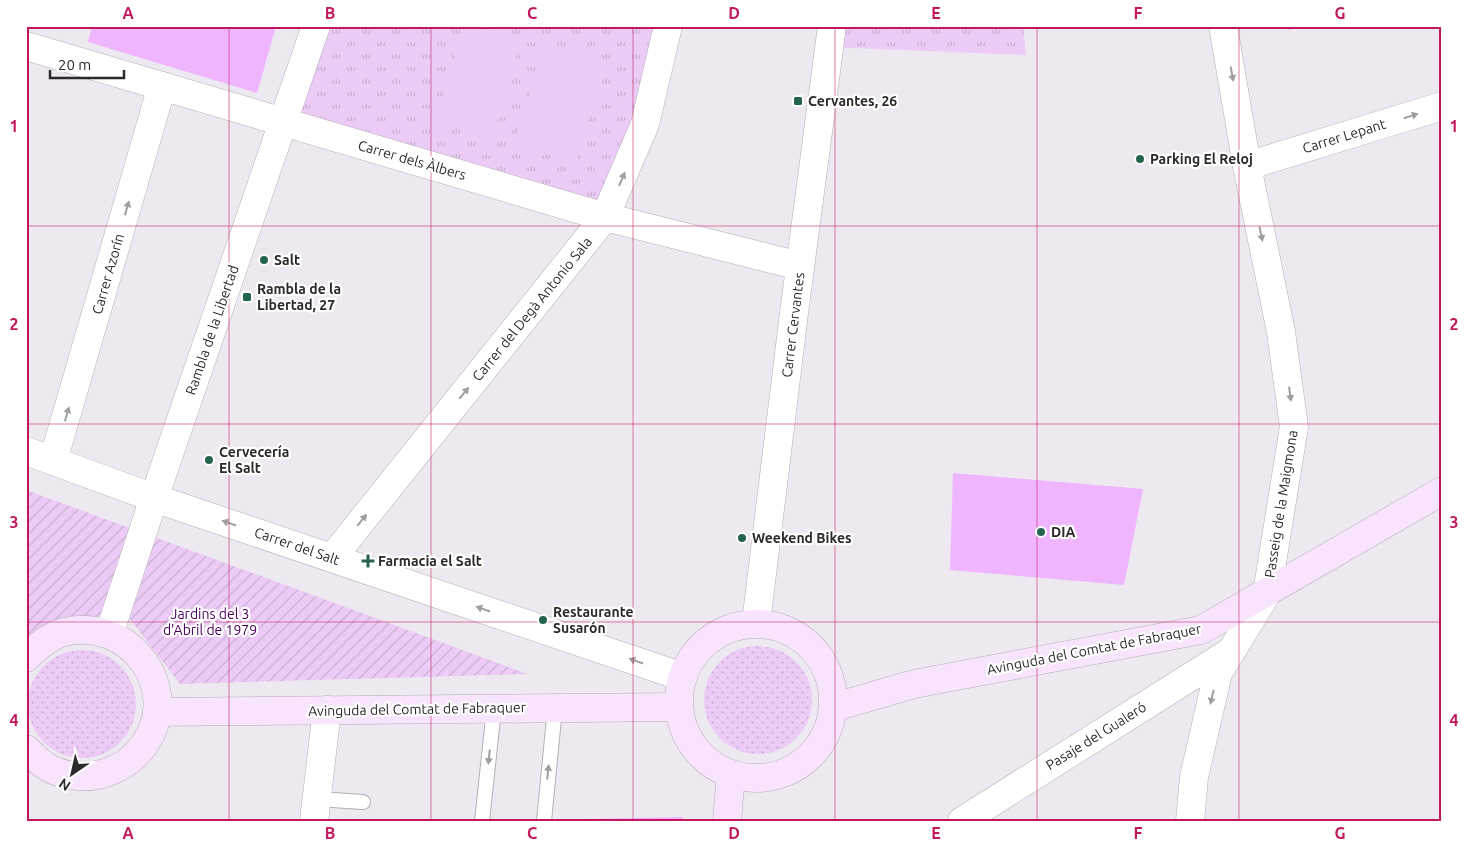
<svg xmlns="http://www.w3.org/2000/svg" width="1468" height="847" font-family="Ubuntu,sans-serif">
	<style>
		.grass { fill: url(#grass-dots) }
		.park { fill: url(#park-tufts) }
		.garden { fill: url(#garden-furrows) }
		.pitch { fill: #ecccf6 }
		.building { fill: #efb5ff }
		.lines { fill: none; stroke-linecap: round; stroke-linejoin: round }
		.lane-casing { stroke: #b4afb5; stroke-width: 16 }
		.street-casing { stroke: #b4afb5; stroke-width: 29 }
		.secondary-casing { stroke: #b4afb5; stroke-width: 29 }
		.lane { stroke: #fff; stroke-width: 14 }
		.street { stroke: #fff; stroke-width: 28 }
		.secondary { stroke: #f8e5fd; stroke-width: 28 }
		.oneway { fill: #a09fa0 }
		.grid { fill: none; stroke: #c2185b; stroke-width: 1; stroke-opacity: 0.55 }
		.poi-dot { fill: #26634f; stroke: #fff; stroke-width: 2 }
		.labels { text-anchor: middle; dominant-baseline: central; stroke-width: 4.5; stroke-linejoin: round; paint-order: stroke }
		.poi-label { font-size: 14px; font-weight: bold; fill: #2b292c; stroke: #fff; text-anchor: start }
		.street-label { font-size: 14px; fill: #2b292c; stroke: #fff }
		.park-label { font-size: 14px; fill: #4b005c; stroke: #fff }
		.neatline { fill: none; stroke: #c2185b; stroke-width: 2 }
		.grid-label { font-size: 16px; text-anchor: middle; font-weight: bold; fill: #c2185b }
	</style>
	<defs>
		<pattern id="grass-dots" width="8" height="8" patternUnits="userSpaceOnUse" patternTransform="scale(1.25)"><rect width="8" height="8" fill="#ecccf6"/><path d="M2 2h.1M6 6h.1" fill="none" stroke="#cbafd3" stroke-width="1.8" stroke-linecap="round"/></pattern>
		<pattern id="park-tufts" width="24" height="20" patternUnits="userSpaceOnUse" patternTransform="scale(1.25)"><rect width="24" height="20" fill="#ecccf6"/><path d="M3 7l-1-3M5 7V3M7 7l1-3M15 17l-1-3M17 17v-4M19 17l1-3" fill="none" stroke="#cbafd3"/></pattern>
		<pattern id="garden-furrows" width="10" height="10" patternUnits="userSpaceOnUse" patternTransform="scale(1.25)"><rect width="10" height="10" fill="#ecccf6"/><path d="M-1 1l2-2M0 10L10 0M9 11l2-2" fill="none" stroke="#cbafd3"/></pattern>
	</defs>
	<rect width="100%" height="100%" fill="#eee9f0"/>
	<g class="grass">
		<circle cx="758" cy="700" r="54"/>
		<circle cx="82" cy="704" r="54"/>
	</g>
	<g class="park">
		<path d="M316 26H668L605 217 284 123Z"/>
		<path d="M832 26H1023L1026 55 829 47Z"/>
	</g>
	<path class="garden" d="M26 490 528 674 180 684 119 605 26 655Z"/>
	<g class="pitch">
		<path d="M463 26H473L521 40 493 138 436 122Z"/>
		<path d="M544 42 605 60 576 162 515 144Z"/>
	</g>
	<g class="building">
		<path d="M92 26H276L257 93 88 42Z"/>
		<path d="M1287 26H1300V27L1288 30Z"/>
		<path d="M953 473 1143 489 1124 585 950 570Z"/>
		<path d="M683 817 682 821H586V819Z"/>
	</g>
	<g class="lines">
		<g class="lane-casing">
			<g id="lane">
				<path d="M317 799 363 802"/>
				<path d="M482 821 494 709"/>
				<path d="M544 821 555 708"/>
			</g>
		</g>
		<g class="street-casing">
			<g id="street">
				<path d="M26 46 605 217 800 266"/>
				<path d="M1247 166 1442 106"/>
				<path d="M26 451 154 498 683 677"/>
				<path d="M53 461 162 86"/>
				<path d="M332 558 605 217 645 124 668 26"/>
				<path d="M756 623 794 313 832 26"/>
				<path d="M109 634 154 498 316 26"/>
				<path d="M314 821 327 710"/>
				<path d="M962 821 1230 652"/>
				<path d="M1190 821 1194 777 1218 673 1267 593 1294 427 1281 332 1247 166 1223 26"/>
			</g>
		</g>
		<g class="secondary-casing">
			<g id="secondary">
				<circle cx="756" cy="701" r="77"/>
				<path d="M26 658C37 647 49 636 64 632 129 616 184 689 144 745 134 759 122 768 105 773 86 779 60 777 43 764 37 760 32 754 26 749"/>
				<path d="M835 707 914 684 1201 630 1442 491"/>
				<path d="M157 712 677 707"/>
				<path d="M727 821 731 774"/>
			</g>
		</g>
		<use href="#lane" class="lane"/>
		<use href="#street" class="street"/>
		<use href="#secondary" class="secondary"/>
	</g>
	<defs><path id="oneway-solid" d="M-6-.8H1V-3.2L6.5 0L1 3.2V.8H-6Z" transform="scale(1.25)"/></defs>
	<g class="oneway">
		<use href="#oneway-solid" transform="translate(1232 74) rotate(80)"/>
		<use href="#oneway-solid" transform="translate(1411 116) rotate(-17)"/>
		<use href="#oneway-solid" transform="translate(622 179) rotate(-67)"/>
		<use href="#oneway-solid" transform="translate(127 208) rotate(-74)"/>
		<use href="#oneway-solid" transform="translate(1261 234) rotate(78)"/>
		<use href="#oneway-solid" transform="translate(464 393) rotate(-51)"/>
		<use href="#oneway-solid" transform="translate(1290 394) rotate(83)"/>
		<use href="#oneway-solid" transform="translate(67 414) rotate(-74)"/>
		<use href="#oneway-solid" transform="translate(362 520) rotate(-51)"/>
		<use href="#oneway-solid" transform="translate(229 523) rotate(-161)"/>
		<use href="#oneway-solid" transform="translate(483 609) rotate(-161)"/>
		<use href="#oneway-solid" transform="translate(636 661) rotate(-161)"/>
		<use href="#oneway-solid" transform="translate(1212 697) rotate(103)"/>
		<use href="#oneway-solid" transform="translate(489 757) rotate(96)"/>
		<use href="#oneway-solid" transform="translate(548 772) rotate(-84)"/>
	</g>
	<path class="grid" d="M229 26V821M431 26V821M633 26V821M835 26V821M1037 26V821M1239 26V821M26 226H1442M26 424H1442M26 622H1442"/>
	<g class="poi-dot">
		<rect x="793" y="96" width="10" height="10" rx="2.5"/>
		<circle cx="1140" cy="159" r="5"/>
		<circle cx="264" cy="260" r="5"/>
		<rect x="242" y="292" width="10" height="10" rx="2.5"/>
		<circle cx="209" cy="460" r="5"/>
		<circle cx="1041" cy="532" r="5"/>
		<circle cx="742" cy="538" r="5"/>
		<path d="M365.5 553.5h5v5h5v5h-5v5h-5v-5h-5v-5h5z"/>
		<circle cx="543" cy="620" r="5"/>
	</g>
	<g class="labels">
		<g class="poi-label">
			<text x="808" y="101">Cervantes, 26</text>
			<text x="1150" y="159">Parking El Reloj</text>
			<text x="274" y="260">Salt</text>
			<text x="257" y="289">Rambla de la<tspan x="257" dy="16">Libertad, 27</tspan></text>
			<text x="219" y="452">Cervecería<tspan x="219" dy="16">El Salt</tspan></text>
			<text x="1051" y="532">DIA</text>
			<text x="752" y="538">Weekend Bikes</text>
			<text x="378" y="561">Farmacia el Salt</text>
			<text x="553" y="612">Restaurante<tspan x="553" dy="16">Susarón</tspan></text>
		</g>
		<g class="street-label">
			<text transform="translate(1344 136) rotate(-17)">Carrer Lepant</text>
			<text transform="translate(412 160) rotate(16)">Carrer dels Àlbers</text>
			<text transform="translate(108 274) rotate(-74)">Carrer Azorín</text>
			<text transform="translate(532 309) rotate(-51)">Carrer del Degà Antonio Sala</text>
			<text transform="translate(793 325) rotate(-83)">Carrer Cervantes</text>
			<text transform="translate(212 330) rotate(-71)">Rambla de la Libertad</text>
			<text transform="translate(1281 504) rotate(-81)">Passeig de la Maigmona</text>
			<text transform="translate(297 546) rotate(19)">Carrer del Salt</text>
			<text transform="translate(1094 649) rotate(-11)">Avinguda del Comtat de Fabraquer</text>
			<text transform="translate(417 709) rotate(-1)">Avinguda del Comtat de Fabraquer</text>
			<text transform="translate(1096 736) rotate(-32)">Pasaje del Gualeró</text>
		</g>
		<g class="park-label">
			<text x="210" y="614">Jardins del 3<tspan x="210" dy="16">d'Abril de 1979</tspan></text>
		</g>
	</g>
	<rect width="1468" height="847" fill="none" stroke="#ffffff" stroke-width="55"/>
	<g transform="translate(72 774) rotate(214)" stroke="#ffffff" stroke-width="4" paint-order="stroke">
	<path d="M0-4L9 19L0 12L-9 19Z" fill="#2b292c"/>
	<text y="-8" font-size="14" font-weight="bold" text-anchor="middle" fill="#2b292c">N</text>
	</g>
	<path d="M50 70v8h74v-8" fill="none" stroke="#2b292c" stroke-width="2.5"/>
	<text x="58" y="70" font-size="15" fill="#2b292c" stroke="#ffffff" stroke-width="4" paint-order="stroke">20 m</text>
	<rect x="28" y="28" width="1412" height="792" class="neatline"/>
	<g class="grid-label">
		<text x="128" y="19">A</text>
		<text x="330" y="19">B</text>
		<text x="532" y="19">C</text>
		<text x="734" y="19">D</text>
		<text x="936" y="19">E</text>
		<text x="1138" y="19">F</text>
		<text x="1340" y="19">G</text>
		<text x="14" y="132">1</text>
		<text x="1454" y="132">1</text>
		<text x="14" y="330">2</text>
		<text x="1454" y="330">2</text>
		<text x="14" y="528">3</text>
		<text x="1454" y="528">3</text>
		<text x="14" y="726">4</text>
		<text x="1454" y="726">4</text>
		<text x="128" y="839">A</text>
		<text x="330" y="839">B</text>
		<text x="532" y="839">C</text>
		<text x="734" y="839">D</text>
		<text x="936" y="839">E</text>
		<text x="1138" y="839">F</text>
		<text x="1340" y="839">G</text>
	</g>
</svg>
